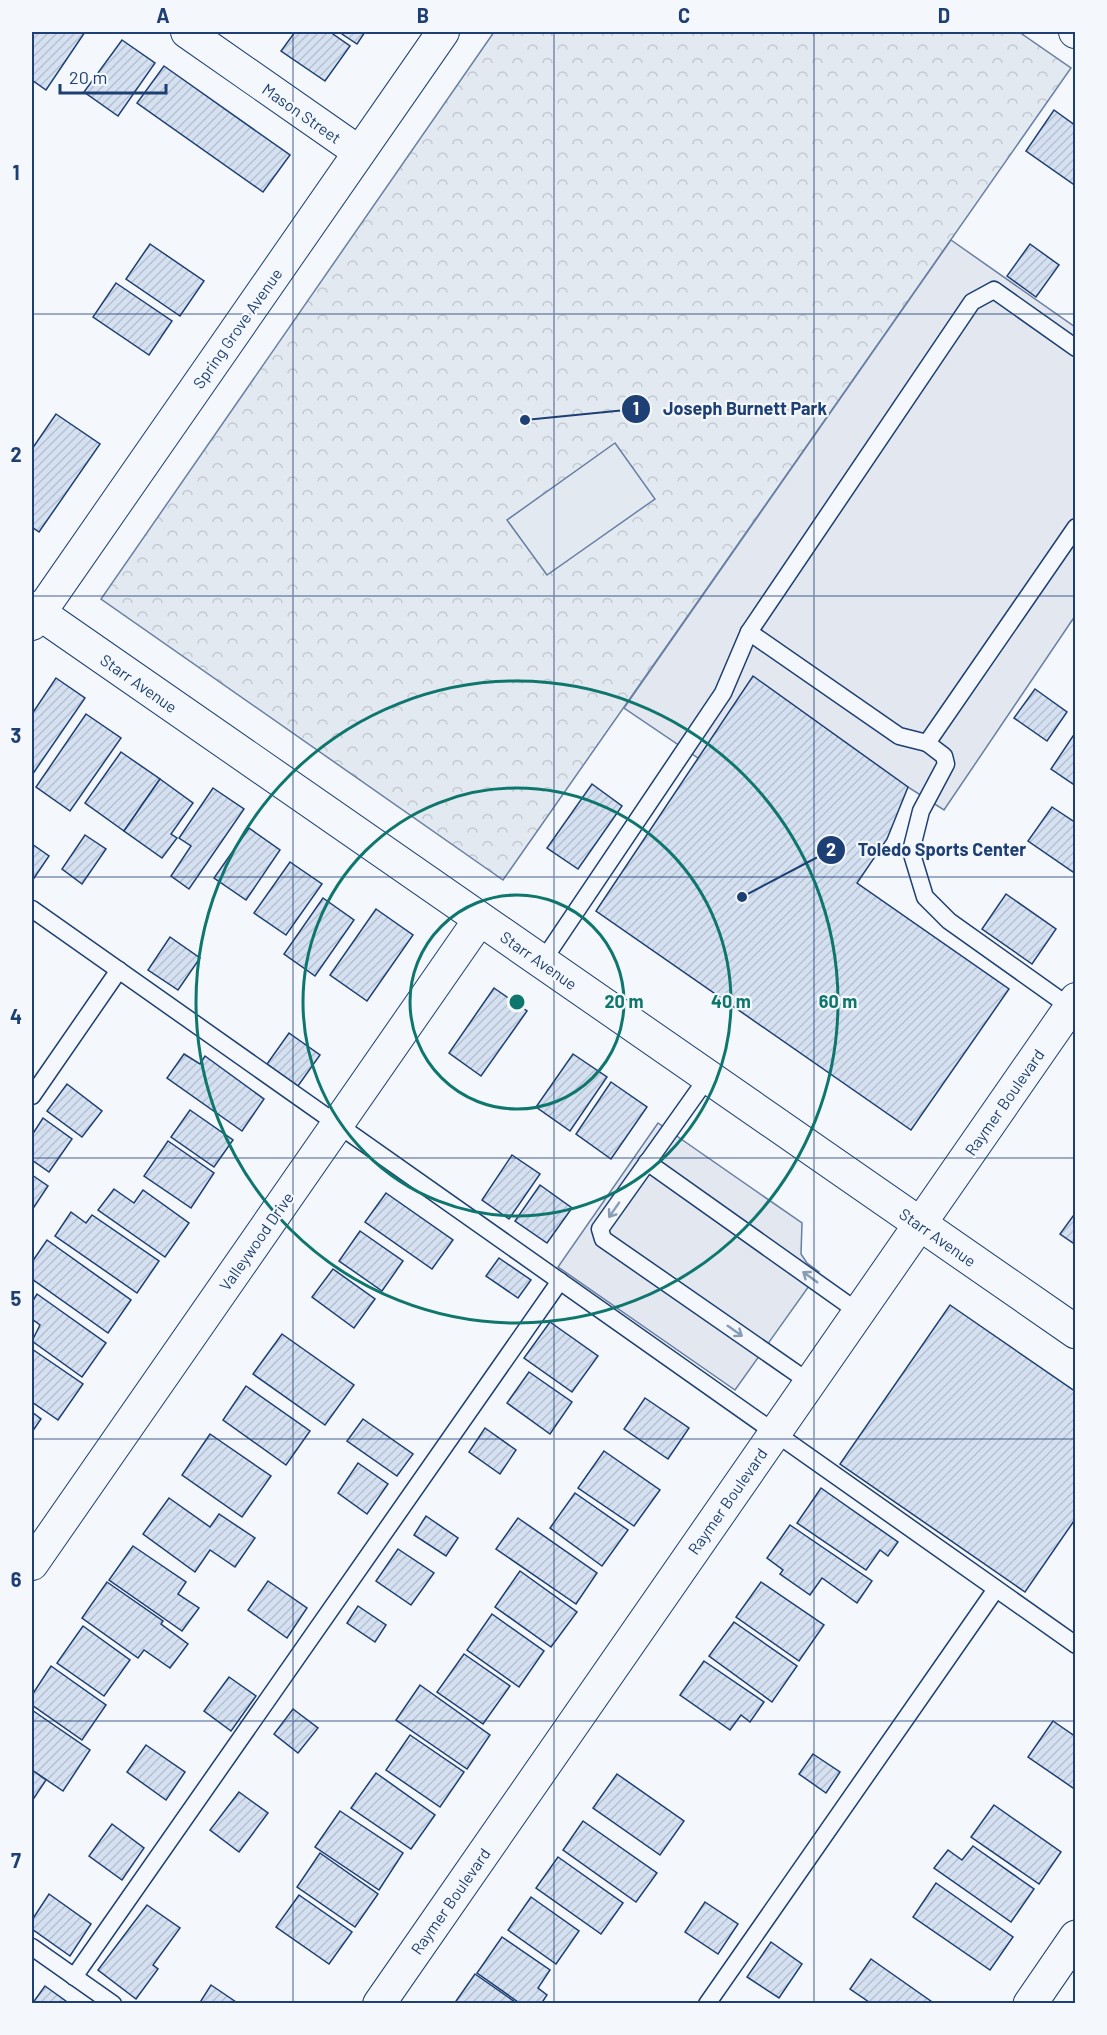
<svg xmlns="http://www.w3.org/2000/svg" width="1107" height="2035" font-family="Barlow,sans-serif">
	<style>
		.park { fill: url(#park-crowns); stroke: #687fa3; stroke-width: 1.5 }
		.pitch { fill: #e3e9f0; stroke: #687fa3; stroke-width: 1.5 }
		.parking { fill: #e3e8f0; stroke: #687fa3; stroke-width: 1.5 }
		.building { fill: url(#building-hatch); stroke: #1d3f73; stroke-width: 1.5 }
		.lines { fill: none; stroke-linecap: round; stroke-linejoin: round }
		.lane-casing { stroke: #1d3f73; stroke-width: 19 }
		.street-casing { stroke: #1d3f73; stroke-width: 34 }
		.secondary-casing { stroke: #1d3f73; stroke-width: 35 }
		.lane { stroke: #f4f7fb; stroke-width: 16 }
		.street { stroke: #f4f7fb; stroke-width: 32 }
		.secondary { stroke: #f4f7fb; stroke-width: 33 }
		.oneway { stroke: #889bb7 }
		.grid { fill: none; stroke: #1d3f73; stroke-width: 1.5; stroke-opacity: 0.55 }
		.ring { fill: none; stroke: #0f766e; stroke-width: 3 }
		.labels { text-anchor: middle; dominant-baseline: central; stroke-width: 4.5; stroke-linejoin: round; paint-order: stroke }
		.street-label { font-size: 16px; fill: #1d3f73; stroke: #f4f7fb }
		.centre { fill: #0f766e; stroke: #f4f7fb; stroke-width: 3 }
		.ring-label { font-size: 18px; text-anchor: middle; font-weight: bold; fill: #0f766e; stroke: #f4f7fb; stroke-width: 4.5; stroke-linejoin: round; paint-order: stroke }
		.leader { fill: none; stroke: #1d3f73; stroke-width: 2 }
		.callout-dot { fill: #1d3f73; stroke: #f4f7fb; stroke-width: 2 }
		.mark-label { font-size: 18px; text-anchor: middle; font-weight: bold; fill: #fff }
		.callout-label { font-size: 18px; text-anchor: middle; font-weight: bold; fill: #1d3f73; stroke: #f4f7fb; stroke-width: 4.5; stroke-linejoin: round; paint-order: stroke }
		.neatline { fill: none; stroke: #1d3f73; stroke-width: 2 }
		.grid-label { font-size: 20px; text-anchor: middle; font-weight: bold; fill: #1d3f73 }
	</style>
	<defs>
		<pattern id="park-crowns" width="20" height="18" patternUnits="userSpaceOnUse" patternTransform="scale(1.5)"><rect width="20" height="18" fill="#e3e9f0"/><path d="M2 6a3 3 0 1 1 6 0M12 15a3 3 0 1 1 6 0" fill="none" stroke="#c2c9d1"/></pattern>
		<pattern id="building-hatch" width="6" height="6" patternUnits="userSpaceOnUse" patternTransform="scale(1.5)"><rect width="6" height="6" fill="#d5e0f0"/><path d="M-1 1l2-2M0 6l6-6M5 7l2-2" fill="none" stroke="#b6c1d1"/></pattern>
	</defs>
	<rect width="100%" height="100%" fill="#f4f7fb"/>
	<path class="park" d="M494 32H1019L1071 68 503 880 101 599Z"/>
	<path class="pitch" d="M615 443 655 499 547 575 507 520Z"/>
	<g class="parking">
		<path d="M951 240 1075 327V616L944 810 908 787 698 758 624 708Z"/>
		<path d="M658 1123 802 1223 801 1254 807 1263 819 1272 735 1390 558 1267Z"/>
	</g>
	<g class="building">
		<path d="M32 32H85L46 90 32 80Z"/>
		<path d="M295 32H330L350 46 325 81 281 51Z"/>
		<path d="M339 32H365L357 44Z"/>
		<path d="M122 40 155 63 118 116 84 92Z"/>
		<path d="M164 66 290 155 263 192 137 103Z"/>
		<path d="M1054 110 1076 126V186L1026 151Z"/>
		<path d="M150 244 204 281 180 316 126 279Z"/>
		<path d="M1030 244 1059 265 1036 297 1007 276Z"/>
		<path d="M116 283 172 321 149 355 93 317Z"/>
		<path d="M56 414 100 444 39 532 32 527V449Z"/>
		<path d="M753 676 908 787 887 839 857 883 1009 989 911 1130 596 911Z"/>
		<path d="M56 678 85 698 32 775V714Z"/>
		<path d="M1035 689 1067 712 1047 741 1014 718Z"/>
		<path d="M86 714 121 738 70 811 36 787Z"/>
		<path d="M1073 736 1076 738V786L1051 769Z"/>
		<path d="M121 752 160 779 124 831 85 803Z"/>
		<path d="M160 779 193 803 171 834 177 838 162 858 124 831Z"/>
		<path d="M592 784 622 806 578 869 547 848Z"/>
		<path d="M213 788 244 809 189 889 171 876 191 846 179 838Z"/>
		<path d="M1052 807 1076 823V874L1028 841Z"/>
		<path d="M249 828 280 850 246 900 214 878Z"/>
		<path d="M85 835 106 849 82 884 62 869Z"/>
		<path d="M32 844 49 856 32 881Z"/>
		<path d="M290 862 322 884 286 935 254 913Z"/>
		<path d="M1006 894 1056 929 1032 964 982 929Z"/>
		<path d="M323 898 354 920 315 976 284 954Z"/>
		<path d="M376 909 413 935 367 1001 330 975Z"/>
		<path d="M170 937 200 958 178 990 148 970Z"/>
		<path d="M494 988 527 1011 481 1076 449 1053Z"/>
		<path d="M289 1033 320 1055 298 1086 267 1064Z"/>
		<path d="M184 1054 200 1064 205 1056 264 1099 242 1131 167 1078Z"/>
		<path d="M573 1054 607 1077 570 1131 536 1107Z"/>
		<path d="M611 1082 647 1107 611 1159 576 1134Z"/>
		<path d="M67 1084 102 1111 82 1137 47 1111Z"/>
		<path d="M190 1110 233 1140 214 1167 171 1137Z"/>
		<path d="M43 1118 72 1139 49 1172 32 1160V1135Z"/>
		<path d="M168 1141 214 1173 191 1208 144 1176Z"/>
		<path d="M512 1155 540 1174 509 1219 482 1200Z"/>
		<path d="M32 1175 48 1186 32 1210Z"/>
		<path d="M540 1185 572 1208 547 1243 515 1221Z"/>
		<path d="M114 1189 134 1203 143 1190 189 1223 165 1257 98 1210Z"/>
		<path d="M386 1193 453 1240 432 1269 365 1222Z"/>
		<path d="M71 1212 86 1223 92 1215 159 1261 137 1293 55 1236Z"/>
		<path d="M1076 1212V1245L1060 1234Z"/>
		<path d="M360 1231 403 1261 382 1291 339 1261Z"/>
		<path d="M47 1240 131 1300 108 1333 32 1279V1262Z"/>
		<path d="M499 1258 531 1280 518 1298 486 1276Z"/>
		<path d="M333 1269 375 1299 354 1328 312 1297Z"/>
		<path d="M37 1294 106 1343 82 1377 32 1341 40 1325 32 1319V1302Z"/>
		<path d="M950 1305 1076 1392V1518L1025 1592 840 1464Z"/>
		<path d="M550 1322 598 1356 572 1392 524 1358Z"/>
		<path d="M282 1334 354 1385 325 1425 253 1374Z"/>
		<path d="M32 1349 83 1384 58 1420 32 1402Z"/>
		<path d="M529 1372 572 1402 550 1434 507 1403Z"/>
		<path d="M246 1386 310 1431 286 1465 223 1420Z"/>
		<path d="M645 1398 689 1428 668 1459 624 1429Z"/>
		<path d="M32 1412 41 1419 32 1432Z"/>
		<path d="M363 1419 413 1454 397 1476 347 1441Z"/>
		<path d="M485 1428 516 1450 500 1474 469 1452Z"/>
		<path d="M210 1434 271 1476 242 1517 182 1475Z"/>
		<path d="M604 1451 660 1490 634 1526 578 1488Z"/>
		<path d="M358 1463 388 1484 367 1514 338 1493Z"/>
		<path d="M821 1488 898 1542 888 1556 880 1550 866 1570 797 1523Z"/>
		<path d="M575 1493 628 1530 602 1566 550 1528Z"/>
		<path d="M169 1498 210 1527 219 1514 255 1538 235 1567 210 1550 195 1572 143 1534Z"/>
		<path d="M426 1516 458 1538 446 1556 414 1535Z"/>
		<path d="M518 1518 597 1573 576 1604 496 1549Z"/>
		<path d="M790 1525 872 1581 857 1603 822 1578 810 1595 780 1574 783 1570 767 1558Z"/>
		<path d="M133 1546 186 1582 178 1594 199 1608 182 1631 109 1580Z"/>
		<path d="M398 1549 434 1573 411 1605 376 1581Z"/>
		<path d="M520 1571 577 1612 551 1647 495 1607Z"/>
		<path d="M268 1581 307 1608 287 1638 248 1610Z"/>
		<path d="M107 1582 163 1621 161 1624 188 1644 170 1668 144 1650 138 1658 82 1618Z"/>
		<path d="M761 1582 824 1625 799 1661 736 1617Z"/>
		<path d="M358 1606 386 1625 375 1642 347 1623Z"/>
		<path d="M492 1614 544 1651 519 1687 467 1650Z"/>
		<path d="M734 1622 797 1666 772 1702 709 1656Z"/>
		<path d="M83 1626 130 1660 104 1696 57 1663Z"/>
		<path d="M464 1654 510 1686 483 1724 437 1692Z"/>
		<path d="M704 1661 764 1702 750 1722 741 1715 730 1730 680 1695Z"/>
		<path d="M51 1666 106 1705 82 1740 32 1705V1695Z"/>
		<path d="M229 1677 256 1696 231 1731 204 1711Z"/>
		<path d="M420 1685 490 1735 467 1769 396 1720Z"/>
		<path d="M293 1709 318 1728 298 1753 274 1734Z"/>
		<path d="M32 1710 90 1750 63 1791 32 1770Z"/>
		<path d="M1053 1721 1076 1737V1790L1028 1757Z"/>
		<path d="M410 1735 464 1772 440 1807 386 1770Z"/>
		<path d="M146 1745 185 1772 166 1800 127 1772Z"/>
		<path d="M813 1754 840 1772 826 1793 799 1774Z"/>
		<path d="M32 1770 46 1780 32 1801Z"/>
		<path d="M376 1773 435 1815 411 1849 351 1808Z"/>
		<path d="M617 1774 684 1821 660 1855 593 1808Z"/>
		<path d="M239 1792 268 1813 239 1852 210 1830Z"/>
		<path d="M994 1805 1061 1852 1039 1884 971 1837Z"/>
		<path d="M340 1811 403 1853 379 1890 315 1847Z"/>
		<path d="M583 1821 657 1873 636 1902 563 1850Z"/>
		<path d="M112 1824 144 1848 122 1880 89 1856Z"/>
		<path d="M973 1846 1034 1889 1011 1922 934 1868 948 1850 962 1860Z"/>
		<path d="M320 1853 378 1894 355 1927 297 1887Z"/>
		<path d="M558 1857 623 1903 601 1934 536 1888Z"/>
		<path d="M936 1883 1013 1937 990 1970 913 1917Z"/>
		<path d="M49 1894 91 1924 70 1956 32 1929V1920Z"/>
		<path d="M299 1895 352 1932 329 1964 276 1927Z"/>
		<path d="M531 1897 579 1931 556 1964 508 1930Z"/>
		<path d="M705 1902 738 1924 718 1954 685 1932Z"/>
		<path d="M147 1905 180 1928 153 1965 158 1969 136 1999 98 1970Z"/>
		<path d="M502 1937 550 1970 538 1988 547 1995 541 2004H521L477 1973Z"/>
		<path d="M771 1942 802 1964 779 1998 747 1977Z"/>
		<path d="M871 1959 935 2004H872L850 1989Z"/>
		<path d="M475 1974 518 2004H454Z"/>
		<path d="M211 1985 239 2004H199Z"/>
		<path d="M45 1986 70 2004H32Z"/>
	</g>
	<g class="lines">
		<g class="lane-casing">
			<g id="lane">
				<path d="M749 632 899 736 927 743"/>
				<path d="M32 909 1076 1645"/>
				<path d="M542 962 723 693 749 632 972 302 994 290 1076 348"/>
				<path d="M1070 1007 949 921 925 897 911 851 921 811 946 764 944 756 927 743 1076 527"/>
				<path d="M708 1077 600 1229 603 1239 809 1382"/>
				<path d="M32 1096 119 970"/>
				<path d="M647 1162 857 1311"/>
				<path d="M32 1947 113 2004"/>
				<path d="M74 1977 560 1281"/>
				<path d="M707 2004 996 1589"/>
			</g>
		</g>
		<g class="street-casing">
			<g id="street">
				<path d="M187 32 359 152"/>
				<path d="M1075 32H1076"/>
				<path d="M32 624 443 32"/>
				<path d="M32 1564 480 919"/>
				<path d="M379 2004 1076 999"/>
			</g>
		</g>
		<g class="secondary-casing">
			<g id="secondary">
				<path d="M32 608 1076 1332"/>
				<path d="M1030 2004 1076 1937"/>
			</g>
		</g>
		<use href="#lane" class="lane"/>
		<use href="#street" class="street"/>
		<use href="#secondary" class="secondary"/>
	</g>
	<defs><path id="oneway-shaft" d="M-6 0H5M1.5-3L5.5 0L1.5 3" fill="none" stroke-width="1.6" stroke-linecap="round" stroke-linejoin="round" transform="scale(1.5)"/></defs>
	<g class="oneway">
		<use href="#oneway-shaft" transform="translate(614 1210) rotate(125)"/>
		<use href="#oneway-shaft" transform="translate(810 1277) rotate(-144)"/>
		<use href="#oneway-shaft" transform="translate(735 1331) rotate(35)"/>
	</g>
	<path class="grid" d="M293 32V2004M554 32V2004M814 32V2004M32 314H1076M32 596H1076M32 877H1076M32 1158H1076M32 1439H1076M32 1721H1076"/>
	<g class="ring">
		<circle cx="517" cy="1002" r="107"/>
		<circle cx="517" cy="1002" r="214"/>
		<circle cx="517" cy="1002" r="321"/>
	</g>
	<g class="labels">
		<g class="street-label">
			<text transform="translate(302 113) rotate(35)">Mason Street</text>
			<text transform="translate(237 328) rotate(-55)">Spring Grove Avenue</text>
			<text transform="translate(139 683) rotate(35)">Starr Avenue</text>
			<text transform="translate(539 960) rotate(35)">Starr Avenue</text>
			<text transform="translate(1004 1102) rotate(-55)">Raymer Boulevard</text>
			<text transform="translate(938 1237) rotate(35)">Starr Avenue</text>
			<text transform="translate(256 1241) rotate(-55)">Valleywood Drive</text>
			<text transform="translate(727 1501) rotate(-55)">Raymer Boulevard</text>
			<text transform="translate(450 1901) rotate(-55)">Raymer Boulevard</text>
		</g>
	</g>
	<circle cx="517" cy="1002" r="9" class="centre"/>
	<g class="ring-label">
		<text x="624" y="1008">20 m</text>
		<text x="731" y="1008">40 m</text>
		<text x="838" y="1008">60 m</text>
	</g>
	<path class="leader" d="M525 420L636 409M742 897L831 850"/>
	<g class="callout-dot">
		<circle cx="525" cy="420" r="6"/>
		<circle cx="742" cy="897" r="6"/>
		<circle cx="636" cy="409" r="15"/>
		<circle cx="831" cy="850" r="15"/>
	</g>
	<g class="mark-label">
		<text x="636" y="415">1</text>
		<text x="831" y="856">2</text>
	</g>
	<g class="callout-label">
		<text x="745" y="415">Joseph Burnett Park</text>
		<text x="942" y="856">Toledo Sports Center</text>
	</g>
	<rect width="1107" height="2035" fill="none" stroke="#f4f7fb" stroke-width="66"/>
	<path d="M60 84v9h106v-9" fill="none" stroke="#1d3f73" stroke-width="3"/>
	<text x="69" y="84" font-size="18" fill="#1d3f73" stroke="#f4f7fb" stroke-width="4.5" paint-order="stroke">20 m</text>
	<rect x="33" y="33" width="1041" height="1969" class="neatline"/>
	<g class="grid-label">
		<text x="163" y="23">A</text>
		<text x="423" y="23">B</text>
		<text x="684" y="23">C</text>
		<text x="944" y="23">D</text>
		<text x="16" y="180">1</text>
		<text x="16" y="462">2</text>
		<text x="16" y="743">3</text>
		<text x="16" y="1024">4</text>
		<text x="16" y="1306">5</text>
		<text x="16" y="1587">6</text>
		<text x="16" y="1868">7</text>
	</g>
</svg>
